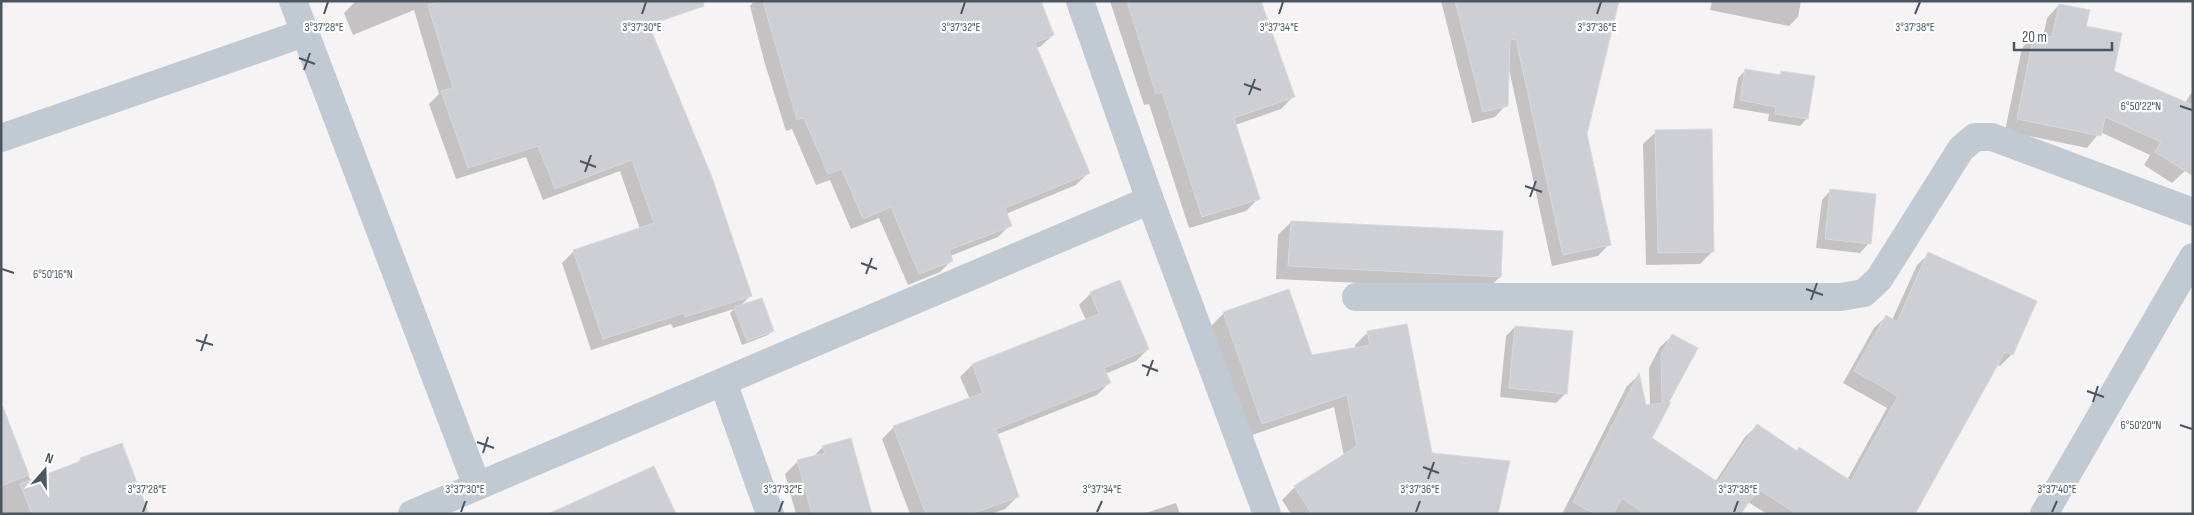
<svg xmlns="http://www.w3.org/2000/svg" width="2194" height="515" font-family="'Sofia Sans Condensed',sans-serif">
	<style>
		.shadow { fill: #0003 }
		.building { fill: #cdcfd5; stroke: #d7d9de }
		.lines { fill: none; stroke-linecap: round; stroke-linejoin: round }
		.street { stroke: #c1cad2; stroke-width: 28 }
		.ticks { fill: none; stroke: #4a5661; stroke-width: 2 }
		.ticks-label { font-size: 12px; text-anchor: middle; fill: #4a5661; stroke: #fff; stroke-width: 4.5; stroke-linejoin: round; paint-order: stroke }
	</style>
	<rect width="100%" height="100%" fill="#f5f3f3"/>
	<g class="shadow">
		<path d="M356 1H661L666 18 650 31 750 296 739 307 773 330 768 335 742 345 730 313 734 309 673 328 671 324 591 350 562 263 574 251 640 229 620 171 543 200 526 157 456 179 429 104 439 94 414 10 353 35 344 13Z"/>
		<path d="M754 1H1039L1053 35 1041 46 1036 48 1088 173 1076 185 1006 214 1010 225 998 237 950 256 952 260 940 272 908 285 879 218 851 229 830 180 816 185 792 129 786 131 765 64 750 6Z"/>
		<path d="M1110 1H1260L1294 96 1281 109 1235 125 1258 199 1246 211 1189 228 1149 104 1144 105Z"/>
		<path d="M1441 1H1618L1585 134 1609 244 1598 256 1552 266 1509 69 1506 105 1495 117 1472 123Z"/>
		<path d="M1712 1H1801L1798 17 1789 26 1710 10Z"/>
		<path d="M2059 5 2085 27 2112 72 2185 103 2193 90V159L2185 171 2172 183 2144 165 2150 155 2100 132 2087 148 2005 131 2022 48 2035 35 2043 37 2047 18Z"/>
		<path d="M1746 70 1778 76 1782 72 1807 118 1800 126 1768 121 1769 114 1733 108 1738 78Z"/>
		<path d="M1656 132 1713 251 1700 264 1646 265 1643 144Z"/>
		<path d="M1831 190 1869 243 1860 253 1816 248 1822 200Z"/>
		<path d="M1291 222 1500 277 1487 289 1276 279 1278 235Z"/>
		<path d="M1929 254 2012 354 2000 366 1997 365 1904 514H1767L1748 502 1740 514H1616L1613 512 1612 514H1562L1627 386 1638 376 1645 406 1650 405 1649 368 1660 347 1672 336 1667 404 1651 438 1715 482 1745 437 1757 426 1796 452 1847 480 1887 408 1843 383 1874 328 1886 317 1892 320 1917 265Z"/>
		<path d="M1091 293 1148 349 1136 361 1105 374 1109 383 1097 395 996 435 1017 497 1005 509 991 514H910L882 439 894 427 970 399 960 377 972 365 1086 320 1079 305Z"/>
		<path d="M1224 313 1311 357 1356 349 1355 345 1368 332 1431 454 1497 514H1291L1282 500 1295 487 1344 456 1334 407 1249 436 1211 326Z"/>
		<path d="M1515 327 1566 393 1556 403 1500 397 1506 336Z"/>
		<path d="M10 428 31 482 75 465 81 459 148 514H1V432Z"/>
		<path d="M823 447 871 514H796L785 474 797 462 812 458Z"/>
		<path d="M1176 503 1180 514H1143Z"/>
	</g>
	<g class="building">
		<path d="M442 1H703L704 6 649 25 713 180 752 296 685 317 684 313 603 339 573 250 654 223 632 160 555 189 538 146 468 168 441 91 453 88 428 5Z"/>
		<path d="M763 1H1041L1054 35 1035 43 1090 173 1005 208 1012 226 949 250 953 261 919 274 891 207 863 219 842 169 828 174 804 118 797 120Z"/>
		<path d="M1127 1H1261L1295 97 1234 118 1260 199 1202 217 1162 92 1156 94Z"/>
		<path d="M1455 1H1619L1587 134 1611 245 1563 255 1516 39 1510 40 1508 106 1483 112Z"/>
		<path d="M2059 4 2090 10 2086 26 2122 33 2114 71 2193 105V176L2155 152 2161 142 2105 117 2101 136 2017 119 2034 34 2052 37Z"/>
		<path d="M1745 69 1781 75V71L1815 76 1808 119 1775 114 1776 107 1740 100Z"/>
		<path d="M1712 129 1714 252 1658 253 1655 130Z"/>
		<path d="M1830 189 1876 194 1871 244 1825 239Z"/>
		<path d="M1291 221 1503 231 1501 277 1288 266Z"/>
		<path d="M1928 252 2037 301 2013 355 2005 352 1915 514H1797L1758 489 1741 514H1645L1622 498 1613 514H1595L1573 502 1639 373 1646 405 1662 403 1661 355 1672 334 1698 348 1669 402H1671L1652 438 1718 482 1757 424 1797 451 1799 447 1851 481 1898 396 1854 371 1886 315 1897 322Z"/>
		<path d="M1120 280 1149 349 1104 368 1111 383 996 429 1019 497 971 514H926L893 426 983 393 972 364 1099 314 1090 292Z"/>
		<path d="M1289 289 1312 355 1370 345 1367 331 1407 324 1432 453 1510 461 1498 514H1312L1294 486 1357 446 1347 395 1262 424 1223 312Z"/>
		<path d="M762 298 774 331 747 341 734 307Z"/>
		<path d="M1515 326 1573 331 1567 394 1509 388Z"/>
		<path d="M1 407H3L29 475 1 486Z"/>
		<path d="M851 438 872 514H812L797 460 825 453 822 446Z"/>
		<path d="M122 443 149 514H32L20 484 81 461 80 458Z"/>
		<path d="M654 466 676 514H548Z"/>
	</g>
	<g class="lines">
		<g class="street">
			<path d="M293 1 477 486"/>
			<path d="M1080 1 1150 200 1267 514"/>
			<path d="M1 138 304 33"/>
			<path d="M1356 297H1841L1864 293 1879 279 1961 149 1975 137H1992L2193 212"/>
			<path d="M723 382 770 514"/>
			<path d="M412 514 1150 200"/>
			<path d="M2044 514 2193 257"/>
		</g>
	</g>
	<path class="ticks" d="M324 14 328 2M642 14 646 2M961 14 965 2M1279 14 1283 2M1597 14 1601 2M1915 14 1920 2M299 58 315 64M304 70 310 53M1244 84 1261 90M1249 95 1255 79M2180 106 2192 110M580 161 596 167M585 172 591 155M1525 186 1542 192M1530 197 1536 181M861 263 877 269M2 269 14 273M866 274 872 258M1806 289 1823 295M1811 300 1817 283M196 340 213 345M201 351 207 334M1142 365 1158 371M1147 376 1153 360M2087 391 2104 397M2093 402 2098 386M2180 425 2192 429M477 442 494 448M483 453 488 437M1423 467 1439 473M1428 479 1434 462M143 512 147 501M461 512 465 501M779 512 783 501M1097 512 1102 501M1416 512 1420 501M1734 512 1738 501M2052 512 2057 501"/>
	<g class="ticks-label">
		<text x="1279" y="31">3°37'34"E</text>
		<text x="324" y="31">3°37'28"E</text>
		<text x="642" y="31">3°37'30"E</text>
		<text x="961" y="31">3°37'32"E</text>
		<text x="1597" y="31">3°37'36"E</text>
		<text x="1915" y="31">3°37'38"E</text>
		<text x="2141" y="110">6°50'22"N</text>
		<text x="53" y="278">6°50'16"N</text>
		<text x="2141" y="429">6°50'20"N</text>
		<text x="147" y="493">3°37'28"E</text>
		<text x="465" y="493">3°37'30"E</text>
		<text x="783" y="493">3°37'32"E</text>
		<text x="1102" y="493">3°37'34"E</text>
		<text x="1420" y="493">3°37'36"E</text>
		<text x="1738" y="493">3°37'38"E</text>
		<text x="2057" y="493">3°37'40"E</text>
	</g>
	<rect width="2194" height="515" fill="none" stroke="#4a5661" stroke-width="5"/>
	<g transform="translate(45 470) rotate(20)" stroke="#ffffff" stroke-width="4" paint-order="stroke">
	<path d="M0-4L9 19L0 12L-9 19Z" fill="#4a5661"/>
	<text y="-8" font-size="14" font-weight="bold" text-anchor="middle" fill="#4a5661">N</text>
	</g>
	<path d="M2014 42v8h98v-8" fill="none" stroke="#4a5661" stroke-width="2.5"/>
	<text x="2022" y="42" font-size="15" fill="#4a5661" stroke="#ffffff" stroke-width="4" paint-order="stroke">20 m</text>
</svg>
